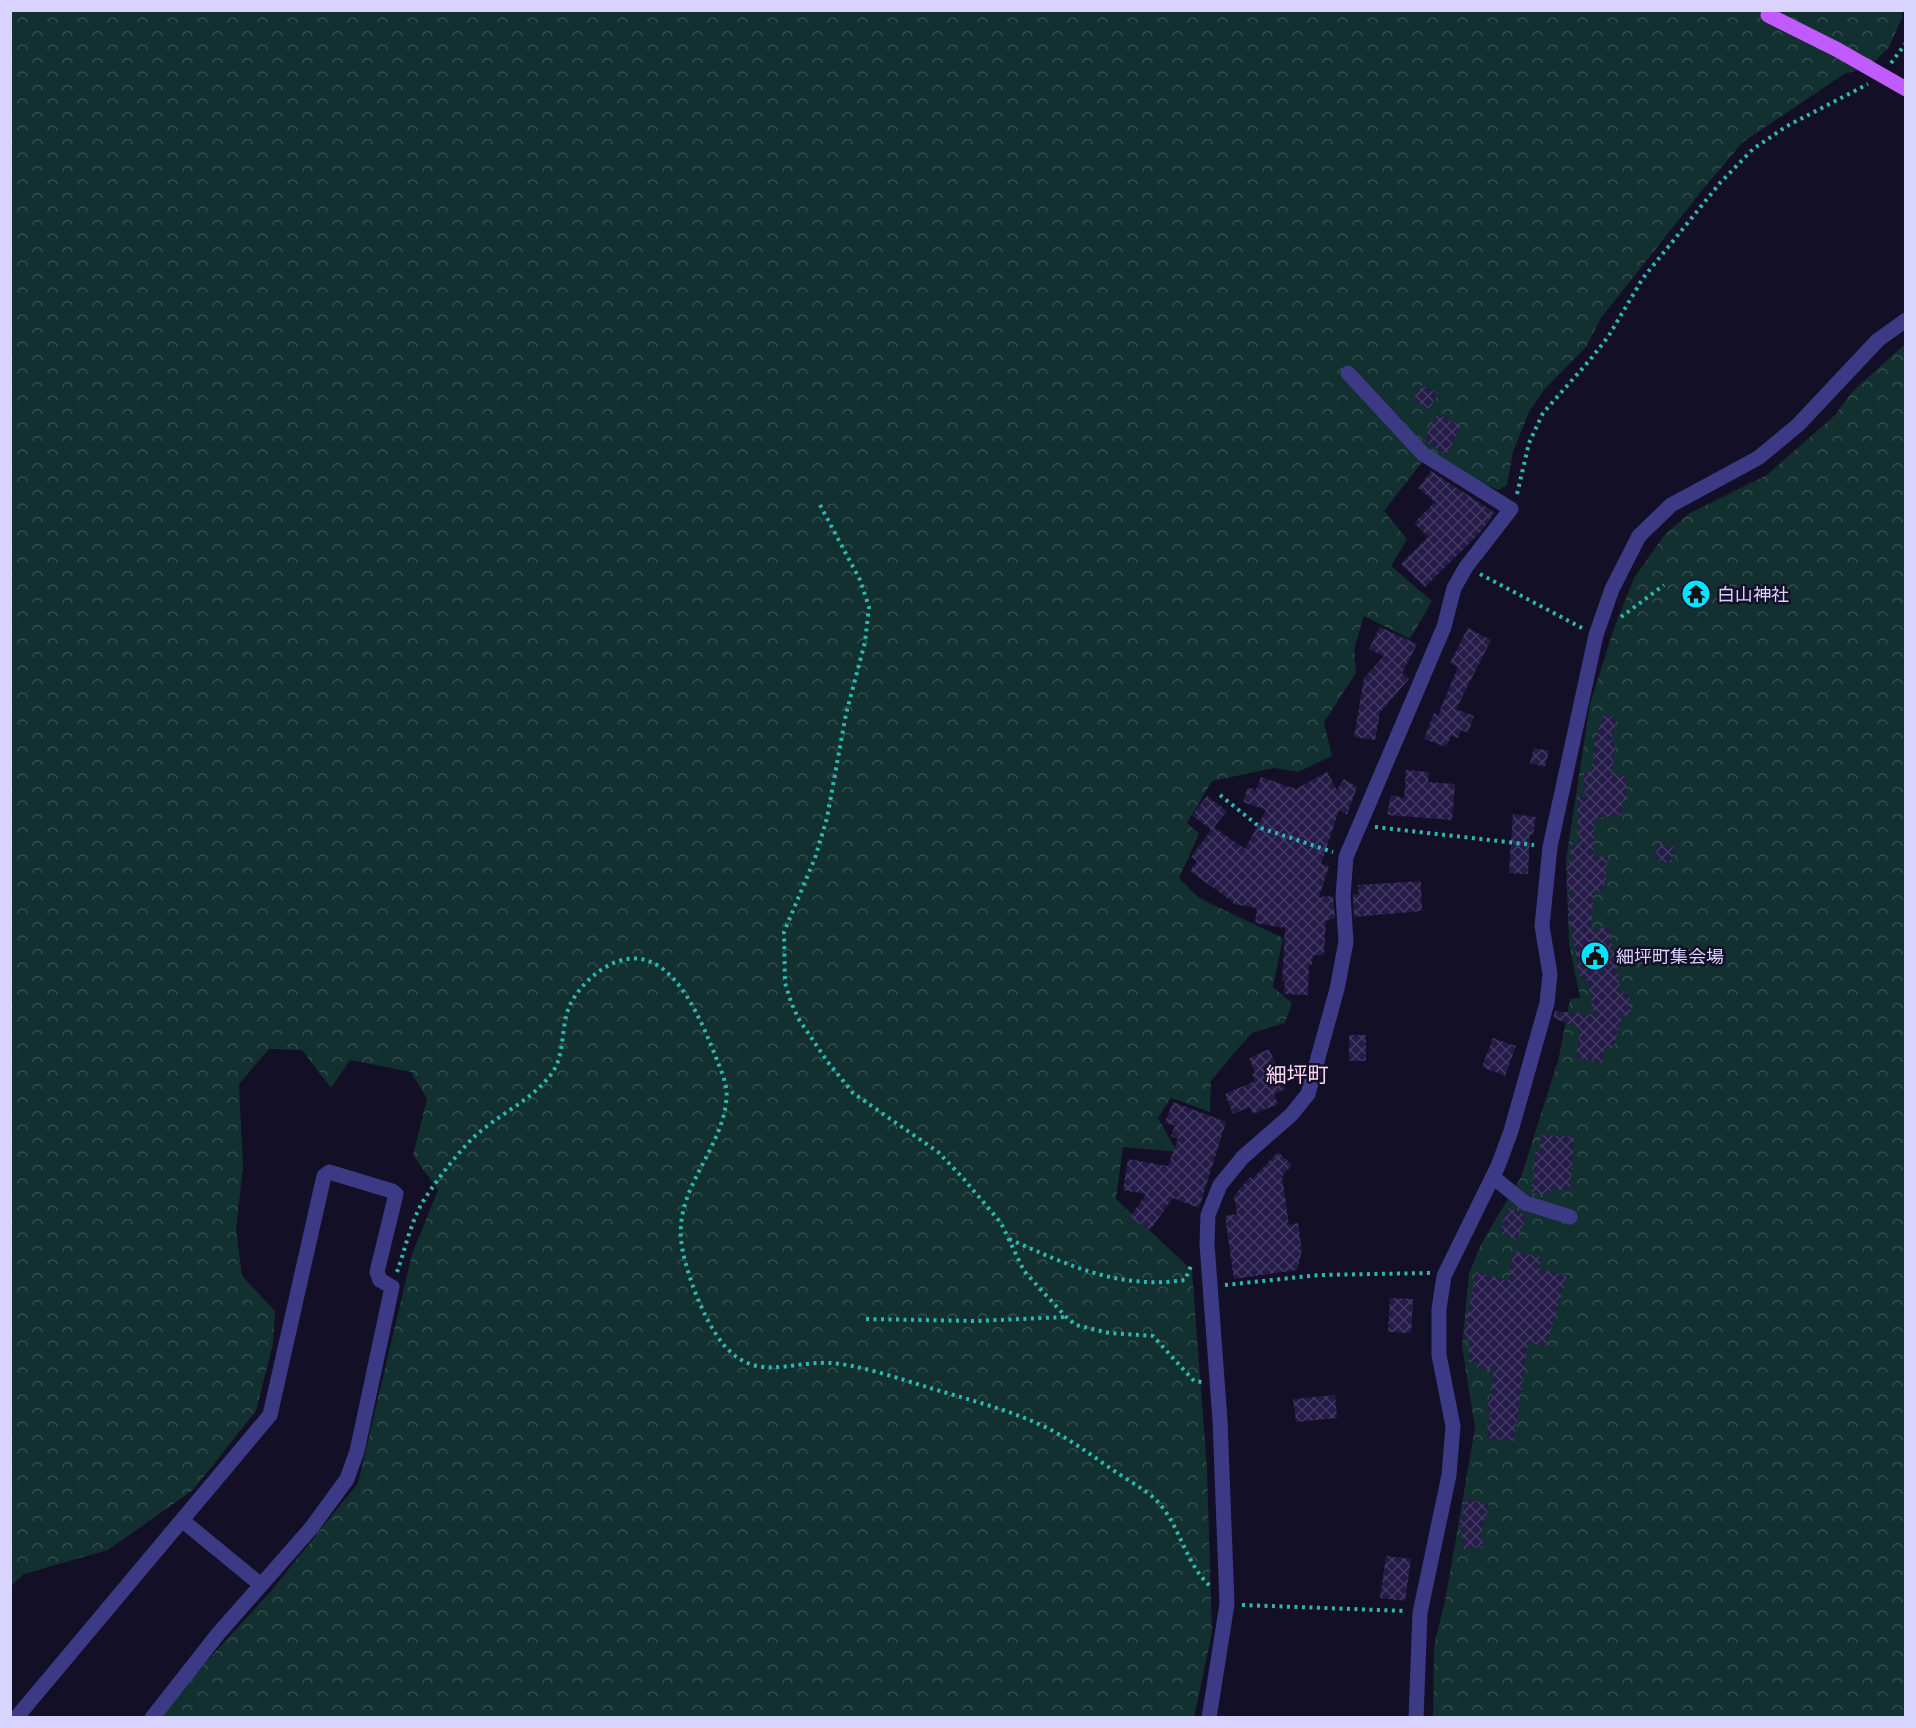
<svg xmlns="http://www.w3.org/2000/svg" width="1916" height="1728" font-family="Inter,'Noto Sans JP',sans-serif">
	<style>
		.forest { fill: url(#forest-crowns) }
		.building { fill: url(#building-cross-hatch) }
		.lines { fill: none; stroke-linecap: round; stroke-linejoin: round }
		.path { stroke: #2fb8b0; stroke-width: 4; stroke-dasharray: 3 4.5; stroke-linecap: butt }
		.minor { stroke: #3d3a85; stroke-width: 15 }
		.major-bridge { stroke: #c25bff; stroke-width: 15 }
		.labels { text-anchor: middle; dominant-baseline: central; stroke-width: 5; stroke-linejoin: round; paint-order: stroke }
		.poi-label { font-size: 18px; fill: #d9d4ff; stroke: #130f26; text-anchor: start }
		.quarter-label { font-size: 21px; fill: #ffd6f0; stroke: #130f26 }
	</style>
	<defs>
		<pattern id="forest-crowns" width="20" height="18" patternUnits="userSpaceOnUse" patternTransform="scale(1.5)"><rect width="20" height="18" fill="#12302f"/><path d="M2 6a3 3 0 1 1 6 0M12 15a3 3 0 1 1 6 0" fill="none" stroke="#344d4e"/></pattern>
		<pattern id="building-cross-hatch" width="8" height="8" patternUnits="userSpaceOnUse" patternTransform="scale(1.5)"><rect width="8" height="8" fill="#241b47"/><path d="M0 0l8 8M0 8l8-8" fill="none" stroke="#433b63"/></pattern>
	</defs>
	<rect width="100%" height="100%" fill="#130f26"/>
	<g class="forest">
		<path d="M11 11H1902V18L1889 47 1869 67 1844 74 1743 142 1704 188 1601 318 1586 347 1544 390 1529 412 1513 452 1507 485 1498 490 1426 457 1384 511 1407 539 1391 566 1432 601 1410 639 1364 616 1354 649 1356 673 1324 722 1332 756 1298 772 1274 768 1212 781 1187 823 1199 834 1179 878 1199 898 1283 938 1273 987 1292 1003 1285 1023 1252 1033 1235 1052 1211 1081 1210 1112 1171 1098 1158 1118 1177 1152 1123 1147 1116 1199 1192 1270 1207 1470 1212 1633 1194 1717H162L184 1686 271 1591 358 1483 412 1254 438 1190 413 1155 427 1099 411 1072 350 1060 331 1088 302 1050 269 1049 239 1084 243 1167 236 1229 242 1276 275 1311 273 1344 256 1411 193 1490 108 1550 24 1574 11 1586Z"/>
		<path d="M1905 344V1717L1433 1718 1434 1646 1446 1596 1475 1428 1462 1346 1469 1274 1481 1244 1521 1177 1559 1057 1570 999 1580 998 1569 943 1566 860 1590 704 1614 628 1634 578 1665 534 1690 513 1767 475 1834 416 1853 391Z"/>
	</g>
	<g class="building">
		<path d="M1422 385 1438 394 1429 409 1413 400Z"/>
		<path d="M1437 414 1461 426 1446 455 1424 440Z"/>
		<path d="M1431 471 1495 513 1478 535 1425 587 1401 564 1428 537 1414 523 1435 502 1418 488Z"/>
		<path d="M1380 627 1417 644 1402 673 1409 679 1380 712 1375 740 1354 737 1364 678 1384 656 1369 649Z"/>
		<path d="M1468 628 1491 640 1456 709 1474 716 1468 733 1461 730 1458 738 1451 736 1446 747 1424 739 1434 713 1438 715 1458 667 1450 663Z"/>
		<path d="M1604 714 1617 719 1611 742H1615L1612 776H1626L1627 801H1622V815L1595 818 1593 856 1608 857 1604 892 1594 891 1591 930 1609 927 1621 993H1629L1631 1015 1622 1016 1613 1048H1604L1602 1063 1576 1057 1580 1028 1553 1018 1555 1011 1594 1015 1587 978 1581 980 1568 913 1570 888H1566L1571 845H1579L1577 797H1585L1584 772H1592L1595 740Z"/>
		<path d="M1534 748 1549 751 1545 767 1530 763Z"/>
		<path d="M1406 770 1429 772 1428 782 1455 784 1452 820 1387 815 1391 795 1404 798Z"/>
		<path d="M1327 772 1337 790 1344 779 1357 787 1347 815 1339 810 1321 864 1329 866 1319 897 1333 896 1335 918 1326 921 1324 955H1313L1312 965H1309L1308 995 1284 994 1285 981H1282L1285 928 1255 923 1257 908 1233 904V902L1190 871 1197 861 1191 857 1211 830 1192 815 1207 796 1227 811 1214 827 1245 849 1266 810 1243 802 1248 787 1256 790 1261 777 1296 789Z"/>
		<path d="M1513 814 1536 817 1533 835 1530 834 1528 874 1509 873Z"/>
		<path d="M1658 844 1674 847 1671 863 1655 860Z"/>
		<path d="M1421 881 1422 911 1354 917 1353 894H1359L1358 885Z"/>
		<rect x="1349" y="1035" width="17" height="26"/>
		<path d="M1493 1038 1516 1046 1505 1076 1482 1067Z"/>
		<path d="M1269 1049 1286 1089 1274 1094 1278 1104 1253 1114 1250 1107 1233 1114 1225 1094 1255 1081 1252 1074 1255 1073 1249 1058Z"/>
		<path d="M1173 1102 1226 1122 1199 1208 1173 1198 1150 1230 1130 1217 1146 1194 1123 1190 1128 1159 1168 1166 1178 1139 1171 1136 1175 1126 1165 1122Z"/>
		<path d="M1541 1135 1574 1137 1570 1190 1551 1189V1194L1532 1193 1535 1152H1540Z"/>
		<path d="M1278 1152 1292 1165 1282 1176 1289 1225 1298 1223 1302 1251 1297 1270 1234 1279 1225 1216 1237 1214 1234 1196 1250 1177 1252 1179Z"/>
		<path d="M1509 1208 1527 1215 1517 1240 1499 1232Z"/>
		<path d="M1514 1251 1542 1258 1539 1269 1567 1275 1546 1347 1528 1342 1514 1441 1487 1438 1490 1412 1487 1411 1494 1370 1477 1368V1362H1468L1470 1340 1463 1339 1476 1272 1508 1281Z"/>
		<path d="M1390 1298 1413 1299 1411 1333 1388 1332Z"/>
		<path d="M1335 1395 1337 1418 1296 1422 1293 1399Z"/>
		<path d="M1467 1499 1489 1505 1481 1533 1483 1546 1464 1549 1460 1522Z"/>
		<path d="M1386 1556 1411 1559 1405 1601 1380 1598Z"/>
	</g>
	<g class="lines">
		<g class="path">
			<path d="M1891 63 1906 43"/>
			<path d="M1517 494 1529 443 1543 413 1589 361 1608 337 1643 278 1720 183 1753 149 1787 126 1868 84"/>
			<path d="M820 505 860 580 869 607 865 642 846 714 827 818 815 858 784 932 785 983 791 1002 798 1018 827 1061 853 1093 938 1152 963 1178 1001 1223 1024 1271 1066 1317 1076 1325 1109 1333 1153 1336 1194 1381 1202 1382"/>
			<path d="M1480 574 1582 628"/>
			<path d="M1621 617 1664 585"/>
			<path d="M1220 795 1261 828 1333 852"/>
			<path d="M1375 827 1534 845"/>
			<path d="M1009 1239C1068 1265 1119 1290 1185 1280L1191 1266"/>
			<path d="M397 1272C405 1250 410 1225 421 1205 431 1187 459 1151 474 1137 498 1114 532 1101 552 1073 566 1053 560 1026 570 1005 579 986 598 969 616 962 670 941 700 1018 715 1055 721 1071 729 1086 726 1103 720 1151 677 1188 681 1238 683 1267 704 1321 723 1344 756 1383 788 1361 830 1363 856 1364 901 1379 927 1387 972 1401 1021 1412 1062 1436 1081 1447 1098 1460 1116 1472 1129 1481 1146 1490 1157 1501 1180 1525 1185 1563 1210 1586"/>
			<path d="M1225 1285 1319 1275 1430 1273"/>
			<path d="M866 1319 977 1321 1065 1317"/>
			<path d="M1242 1605 1406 1611"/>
		</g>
		<g class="minor">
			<path d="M1493 1177 1525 1203 1570 1217"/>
			<path d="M183 1521 261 1585"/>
			<path d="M16 1718 270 1415 324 1176 329 1172 392 1191 396 1194 377 1272 380 1280 392 1287 357 1451 347 1479 312 1527 218 1634 152 1718"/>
			<path d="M1209 1718 1227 1604 1220 1420 1207 1244 1208 1215 1220 1185 1243 1157 1291 1115 1308 1094 1337 989 1346 942 1343 896 1346 857 1444 627 1454 588 1466 567 1511 509 1423 454 1348 373"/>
			<path d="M1416 1718 1420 1613 1449 1475 1453 1426 1439 1355V1309L1444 1276 1498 1166 1511 1131 1547 1003 1550 974 1542 926 1550 847 1596 635 1612 589 1639 536 1671 505 1758 458 1798 425 1878 340 1906 320"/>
		</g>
		<path class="major-bridge" d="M1768 15 1838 50 1906 89"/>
	</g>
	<defs>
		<g id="temple-disc" transform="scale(1.5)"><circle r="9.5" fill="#00e5ff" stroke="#130f26"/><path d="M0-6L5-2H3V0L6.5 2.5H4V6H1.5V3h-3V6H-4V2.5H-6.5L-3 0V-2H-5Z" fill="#111"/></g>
		<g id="civic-disc" transform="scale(1.5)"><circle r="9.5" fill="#00e5ff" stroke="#130f26"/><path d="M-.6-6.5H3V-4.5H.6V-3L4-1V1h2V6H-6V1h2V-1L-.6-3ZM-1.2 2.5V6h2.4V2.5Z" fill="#111"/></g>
	</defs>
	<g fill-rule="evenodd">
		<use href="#temple-disc" x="1696" y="594"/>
		<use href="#civic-disc" x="1595" y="956"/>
	</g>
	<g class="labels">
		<g class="poi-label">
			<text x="1717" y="594">白山神社</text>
			<text x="1616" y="956">細坪町集会場</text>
		</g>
		<g class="quarter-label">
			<text x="1297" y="1074">細坪町</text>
		</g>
	</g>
	<rect width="1916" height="1728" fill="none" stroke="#d9d4ff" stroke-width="24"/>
</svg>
